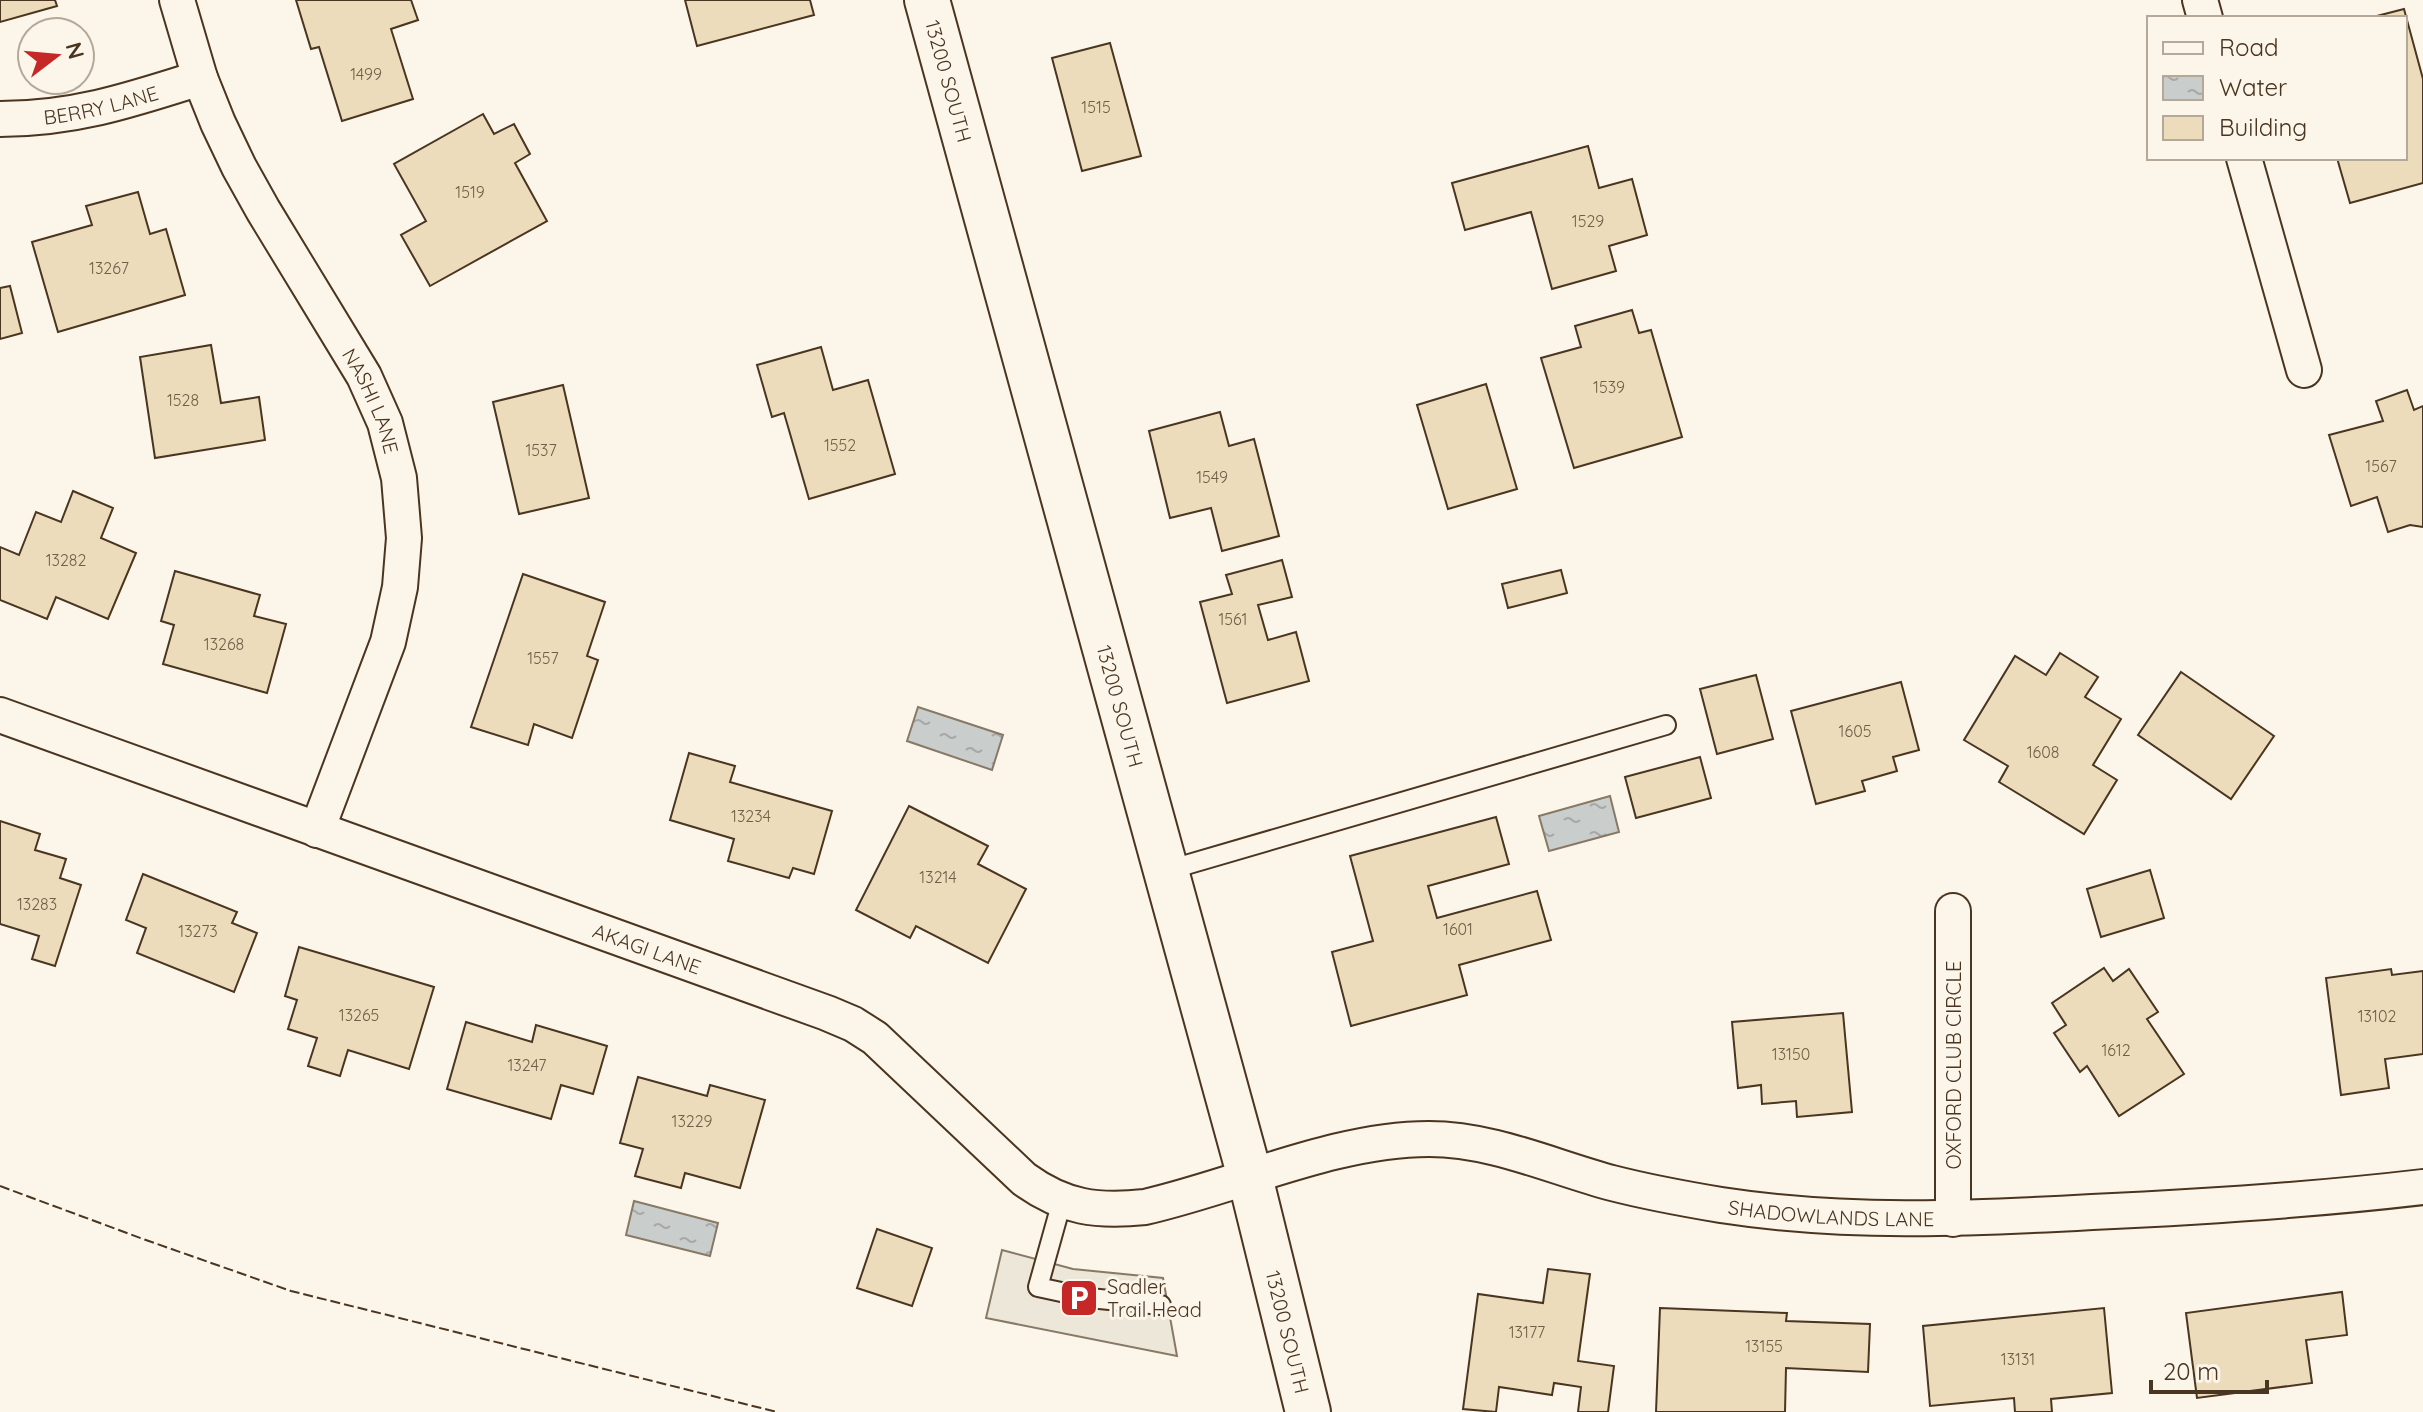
<svg xmlns="http://www.w3.org/2000/svg" width="2423" height="1412" font-family="Quicksand,sans-serif">
	<style>
		.parking { fill: #ede7d9; stroke: #887966; stroke-width: 2 }
		.water { fill: url(#water-ripples); stroke: #887966; stroke-width: 2 }
		.building { fill: #ecdcbc; stroke: #4a3520; stroke-width: 2 }
		.lines { fill: none; stroke-linecap: round; stroke-linejoin: round }
		.service-casing { stroke: #4a3520; stroke-width: 22 }
		.minor-casing { stroke: #4a3520; stroke-width: 38 }
		.tertiary-casing { stroke: #4a3520; stroke-width: 48 }
		.service { stroke: #fbf6e9; stroke-width: 18 }
		.minor { stroke: #fbf6e9; stroke-width: 34 }
		.tertiary { stroke: #fbf6e9; stroke-width: 44 }
		.fence { stroke: #4a3520; stroke-width: 2; stroke-dasharray: 10 4; stroke-linecap: butt }
		.labels { text-anchor: middle; dominant-baseline: central; stroke-width: 6; stroke-linejoin: round; paint-order: stroke }
		.number-label { font-size: 16px; fill: #725f47 }
		.street-label { font-size: 20px; fill: #4a3520; stroke: #fbf6e9 }
		.poi-label { font-size: 20px; fill: #4a3520; stroke: #fbf6e9; text-anchor: start }
	</style>
	<defs>
		<pattern id="water-ripples" width="26" height="14" patternUnits="userSpaceOnUse" patternTransform="scale(2)"><rect width="26" height="14" fill="#c9cecd"/><path d="M2 4q2-2 4 0t4 0M15 11q2-2 4 0t4 0" fill="none" stroke="#a5a8a6"/></pattern>
	</defs>
	<rect width="100%" height="100%" fill="#fbf6e9"/>
	<path class="parking" d="M1002 1250 1073 1269 1163 1278 1177 1356 986 1318Z"/>
	<g class="water">
		<path d="M918 707 1003 735 992 770 907 741Z"/>
		<path d="M1610 796 1619 832 1549 851 1539 816Z"/>
		<path d="M634 1201 718 1223 710 1256 626 1235Z"/>
	</g>
	<g class="building">
		<path d="M0 0H55L57 6 0 22Z"/>
		<path d="M296 0H411L418 20 391 29 413 99 342 121 319 47 311 49Z"/>
		<path d="M685 0H810L814 15 697 46Z"/>
		<path d="M2404 9 2423 79V183L2350 203 2337 158H2405V18H2369Z"/>
		<path d="M1110 43 1141 156 1082 171 1052 58Z"/>
		<path d="M483 114 494 134 514 124 530 154 515 163 547 221 430 286 401 235 426 221 394 164Z"/>
		<path d="M1588 146 1599 188 1632 179 1647 235 1609 246 1616 271 1552 289 1531 212 1465 230 1452 183Z"/>
		<path d="M138 192 150 234 166 229 185 295 58 332 32 242 92 225 86 206Z"/>
		<path d="M10 286 22 333 0 339V288Z"/>
		<path d="M1632 310 1639 333 1651 330 1682 437 1574 468 1541 358 1581 347 1575 326Z"/>
		<path d="M211 345 221 403 259 397 265 440 155 458 140 357Z"/>
		<path d="M821 347 833 390 868 380 895 474 809 499 784 413 772 417 757 365Z"/>
		<path d="M1486 384 1517 489 1448 509 1417 405Z"/>
		<path d="M563 385 589 498 519 514 493 402Z"/>
		<path d="M2407 390 2414 410 2423 406V527L2410 525 2388 532 2377 497 2351 506 2329 435 2383 421 2376 401Z"/>
		<path d="M1220 412 1229 446 1254 439 1279 536 1222 551 1211 508 1170 518 1149 431Z"/>
		<path d="M73 491 113 508 101 538 136 553 108 619 56 597 47 619 0 600V547L19 555 36 512 61 522Z"/>
		<path d="M1282 560 1292 597 1258 605 1268 640 1296 632 1309 681 1227 703 1200 602 1232 594 1226 575Z"/>
		<path d="M1561 570 1567 593 1508 608 1502 584Z"/>
		<path d="M175 571 260 595 254 616 286 624 267 693 163 664 174 625 161 621Z"/>
		<path d="M523 574 605 602 587 656 598 660 572 738 534 724 528 745 471 727Z"/>
		<path d="M2060 653 2098 677 2085 697 2121 719 2093 765 2117 780 2084 834 1999 782 2008 766 1964 740 2015 656 2046 675Z"/>
		<path d="M2181 672 2274 736 2231 799 2138 735Z"/>
		<path d="M1756 675 1773 739 1717 754 1700 689Z"/>
		<path d="M1901 682 1919 750 1893 757 1897 771 1862 781 1865 791 1816 804 1791 711Z"/>
		<path d="M689 753 735 766 730 782 832 811 814 874 793 868 789 878 728 861 734 839 670 820Z"/>
		<path d="M1700 757 1711 798 1636 818 1625 777Z"/>
		<path d="M909 806 988 846 978 864 1026 889 988 963 916 926 910 938 856 910Z"/>
		<path d="M1496 817 1509 864 1428 886 1437 918 1537 891 1551 940 1459 965 1467 995 1351 1026 1332 952 1373 941 1350 856Z"/>
		<path d="M0 821 40 834 35 850 66 859 60 878 81 885 55 966 32 959 39 936 0 924Z"/>
		<path d="M2150 870 2164 918 2101 937 2087 889Z"/>
		<path d="M143 874 237 912 232 923 257 933 234 992 137 953 146 928 126 920Z"/>
		<path d="M299 947 434 987 409 1069 348 1050 340 1076 308 1066 317 1038 288 1029 297 1000 285 996Z"/>
		<path d="M2104 968 2113 981 2129 969 2158 1012 2147 1019 2184 1074 2119 1116 2087 1066 2080 1072 2054 1033 2066 1025 2052 1003Z"/>
		<path d="M2391 969 2392 975 2423 971V1054L2385 1059 2389 1088 2341 1095 2326 978Z"/>
		<path d="M1843 1013 1852 1112 1797 1117 1796 1101 1762 1104 1761 1085 1738 1088 1732 1022Z"/>
		<path d="M466 1022 532 1042 536 1025 607 1046 593 1094 561 1085 551 1119 447 1089Z"/>
		<path d="M638 1077 707 1096 710 1085 765 1100 740 1188 685 1173 681 1188 635 1176 643 1149 620 1143Z"/>
		<path d="M877 1229 932 1248 912 1306 857 1288Z"/>
		<path d="M1548 1269 1590 1274 1578 1361 1614 1366 1608 1412H1578L1581 1387 1554 1383 1552 1395 1499 1387 1496 1412 1463 1409 1478 1294 1543 1303Z"/>
		<path d="M2342 1292 2347 1335 2306 1340 2312 1383 2197 1398 2186 1313Z"/>
		<path d="M1660 1308 1787 1313 1786 1321 1870 1324 1868 1372 1786 1368 1785 1412H1656Z"/>
		<path d="M2104 1308 2112 1393 2051 1399 2052 1412H2015L2014 1398 1930 1406 1923 1326Z"/>
	</g>
	<g class="lines">
		<g class="service-casing">
			<g id="service">
				<path d="M1165 871 1666 725"/>
				<path d="M1062 1201 1038 1287 1089 1298 1161 1305"/>
			</g>
		</g>
		<g class="minor-casing">
			<g id="minor">
				<path id="s1" d="M177 0 200 78 218 123 239 167 263 210 364 376 385 423 399 478 404 538 400 587 388 642 317 830"/>
				<path d="M2200 0 2205 18"/>
				<path id="s2" d="M0 119C74 119 131 100 200 78"/>
				<path d="M2244 158 2304 370"/>
				<path id="s3" d="M0 715 827 1013 853 1024 875 1038 1024 1179C1064 1208 1097 1212 1145 1207 1237 1186 1335 1139 1429 1139 1493 1139 1552 1167 1612 1183 1647 1192 1685 1199 1721 1205 1844 1224 1968 1219 2092 1212 2202 1207 2313 1200 2423 1187"/>
				<path d="M1953 1219V911"/>
			</g>
		</g>
		<g class="tertiary-casing">
			<g id="tertiary">
				<path id="s4" d="M927 0 1250 1177 1308 1412"/>
			</g>
		</g>
		<use href="#service" class="service"/>
		<use href="#minor" class="minor"/>
		<use href="#tertiary" class="tertiary"/>
		<path class="fence" d="M0 1186 143 1239 291 1291 777 1412"/>
	</g>
	<defs>
		<g id="parking-square" transform="scale(2)"><rect x="-9" y="-9" width="18" height="18" rx="4" fill="#c62828" stroke="#fbf6e9"/><path d="M-3.5-5.5H1a3.5 3.5 0 0 1 0 7H-1V5.5H-3.5ZM-1-3.4V-.6H.8a1.4 1.4 0 0 0 0-2.8Z" fill="#fff"/></g>
	</defs>
	<g fill-rule="evenodd">
		<use href="#parking-square" x="1079" y="1298"/>
	</g>
	<g class="labels">
		<g class="number-label">
			<text x="366" y="74">1499</text>
			<text x="1096" y="107">1515</text>
			<text x="470" y="192">1519</text>
			<text x="1588" y="221">1529</text>
			<text x="109" y="268">13267</text>
			<text x="1609" y="387">1539</text>
			<text x="183" y="400">1528</text>
			<text x="840" y="445">1552</text>
			<text x="541" y="450">1537</text>
			<text x="2381" y="466">1567</text>
			<text x="1212" y="477">1549</text>
			<text x="66" y="560">13282</text>
			<text x="1233" y="619">1561</text>
			<text x="224" y="644">13268</text>
			<text x="543" y="658">1557</text>
			<text x="1855" y="731">1605</text>
			<text x="2043" y="752">1608</text>
			<text x="751" y="816">13234</text>
			<text x="938" y="877">13214</text>
			<text x="37" y="904">13283</text>
			<text x="1458" y="929">1601</text>
			<text x="198" y="931">13273</text>
			<text x="359" y="1015">13265</text>
			<text x="2377" y="1016">13102</text>
			<text x="2116" y="1050">1612</text>
			<text x="1791" y="1054">13150</text>
			<text x="527" y="1065">13247</text>
			<text x="692" y="1121">13229</text>
			<text x="1527" y="1332">13177</text>
			<text x="1764" y="1346">13155</text>
			<text x="2018" y="1359">13131</text>
		</g>
		<g class="street-label">
			<text stroke="none"><textPath href="#s4" startOffset="84">13200 SOUTH</textPath></text>
			<text stroke="none"><textPath href="#s2" startOffset="102">BERRY LANE</textPath></text>
			<text stroke="none"><textPath href="#s1" startOffset="448">NASHI LANE</textPath></text>
			<text stroke="none"><textPath href="#s4" startOffset="732">13200 SOUTH</textPath></text>
			<text stroke="none"><textPath href="#s3" startOffset="688">AKAGI LANE</textPath></text>
			<text transform="translate(1953 1065) rotate(-90)">OXFORD CLUB CIRCLE</text>
			<text stroke="none"><textPath href="#s3" startOffset="1970">SHADOWLANDS LANE</textPath></text>
			<text stroke="none"><textPath href="#s4" startOffset="1380">13200 SOUTH</textPath></text>
		</g>
		<g class="poi-label">
			<text x="1107" y="1286">Sadler<tspan x="1107" dy="23">Trail Head</tspan></text>
		</g>
	</g>
	<rect x="2147" y="16" width="260" height="144" fill="#fbf6e9" stroke="#b4a999" stroke-width="2"/>
	<rect x="2163" y="42" width="40" height="12" fill="#fbf6e9" stroke="#b4a999" stroke-width="2"/>
	<text x="2219" y="56" font-size="24" fill="#4a3520">Road</text>
	<rect x="2163" y="76" width="40" height="24" fill="url(#water-ripples)" stroke="#b4a999" stroke-width="2"/>
	<text x="2219" y="96" font-size="24" fill="#4a3520">Water</text>
	<rect x="2163" y="116" width="40" height="24" fill="#ecdcbc" stroke="#b4a999" stroke-width="2"/>
	<text x="2219" y="136" font-size="24" fill="#4a3520">Building</text>
	<g transform="translate(56 56) rotate(74)"><circle r="38" fill="#fbf6e9" stroke="#b4a999" stroke-width="2"/>
	<path d="M0-6L14 30L0 20L-14 30Z" fill="#c62828"/>
	<text y="-12" font-size="22" font-weight="bold" text-anchor="middle" fill="#4a3520">N</text>
	</g>
	<path d="M2151 1380v12h116v-12" fill="none" stroke="#4a3520" stroke-width="4"/>
	<text x="2163" y="1380" font-size="24" fill="#4a3520" stroke="#fbf6e9" stroke-width="6" paint-order="stroke">20 m</text>
</svg>
